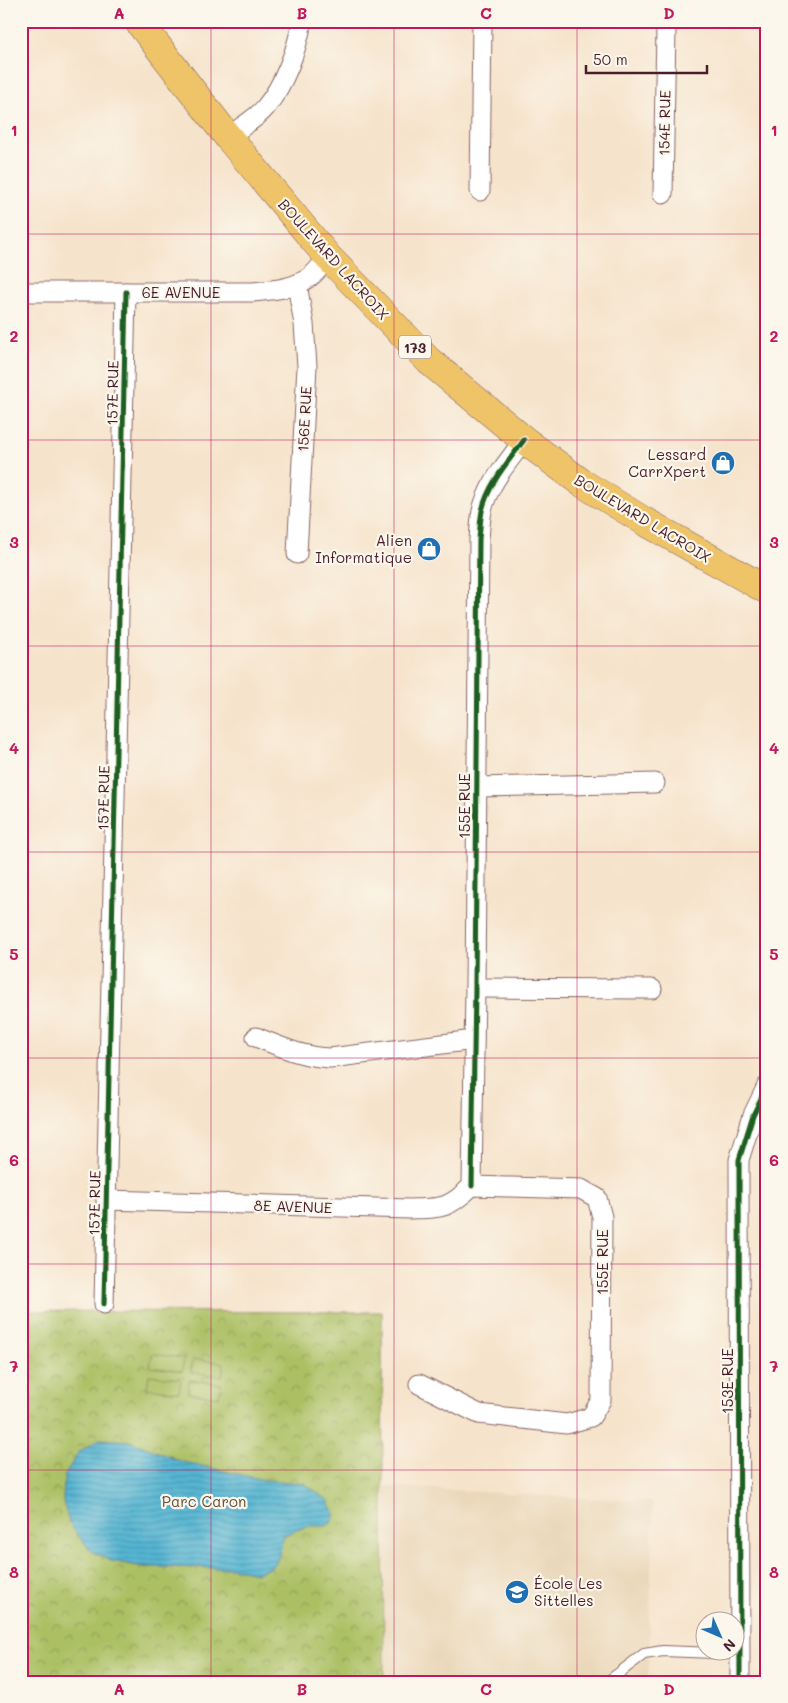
<svg xmlns="http://www.w3.org/2000/svg" width="788" height="1703" font-family="Mali,sans-serif">
	<style>
		.built { fill: #ebd8ba }
		.park { fill: url(#park-crowns); stroke: #7b7048 }
		.pitch { fill: #acc064; stroke: #7b7048 }
		.water { fill: url(#water-rules); stroke: #4f6a7f }
		.lines { fill: none; stroke-linecap: round; stroke-linejoin: round }
		.lane-casing { stroke: #866463; stroke-width: 12 }
		.street-casing { stroke: #866463; stroke-width: 21 }
		.primary-casing { stroke: #866463; stroke-width: 29 }
		.lane { stroke: #fff; stroke-width: 10 }
		.street { stroke: #fff; stroke-width: 19 }
		.primary { stroke: #efc469; stroke-width: 28 }
		.cycleway-casing { stroke: #fbf7ec; stroke-width: 8 }
		.cycleway { stroke: #1b5e20; stroke-width: 5 }
		.grid { fill: none; stroke: #c2185b; stroke-width: 1; stroke-opacity: 0.55 }
		.labels { text-anchor: middle; dominant-baseline: central; stroke-width: 4.5; stroke-linejoin: round; paint-order: stroke }
		.shield { fill: #fbf7ec; stroke: #7f6065; stroke-width: 1 }
		.shield-label { font-size: 14px; font-weight: bold; fill: #4a1f2b }
		.street-label { font-size: 15px; fill: #4a1f2b; stroke: #fbf7ec }
		.poi-label { font-size: 15px; fill: #4a1f2b; stroke: #fbf7ec; text-anchor: end }
		.park-label { font-size: 15px; fill: #674f3c; stroke: #fbf7ec }
		.neatline { fill: none; stroke: #c2185b; stroke-width: 2 }
		.grid-label { font-size: 16px; text-anchor: middle; font-weight: bold; fill: #c2185b }
	</style>
	<defs>
		<pattern id="park-crowns" width="20" height="18" patternUnits="userSpaceOnUse" patternTransform="scale(1.25)"><rect width="20" height="18" fill="#acc064"/><path d="M2 6a3 3 0 1 1 6 0M12 15a3 3 0 1 1 6 0" fill="none" stroke="#8e9b53"/></pattern>
		<pattern id="water-rules" width="6" height="5" patternUnits="userSpaceOnUse" patternTransform="scale(1.25)"><rect width="6" height="5" fill="#54b5d3"/><path d="M0 2.5h6" fill="none" stroke="#4893ab"/></pattern>
	</defs>
	<rect width="100%" height="100%" fill="#fbf7ec"/>
	<filter id="ink" filterUnits="userSpaceOnUse"><feTurbulence type="fractalNoise" baseFrequency=".02" numOctaves="2"/><feDisplacementMap in="SourceGraphic" scale="10" xChannelSelector="R" yChannelSelector="G"/><feConvolveMatrix kernelMatrix="1 2 1 2 8 2 1 2 1" color-interpolation-filters="sRGB"/></filter>
	<filter id="wash" filterUnits="userSpaceOnUse"><feTurbulence type="fractalNoise" baseFrequency=".0096" numOctaves="4" result="noise"/><feDisplacementMap in="SourceGraphic" scale="20" xChannelSelector="R" yChannelSelector="G"/><feGaussianBlur stdDeviation="1.12" result="paint"/><feColorMatrix in="noise" values="0 0 0 0 0 0 0 0 0 0 0 0 0 0 0 0 0 1.4 0 .05"/><feComposite in="paint" operator="in"/></filter>
	<g filter="url(#wash)">
		<rect width="100%" height="100%" fill="#f6e3cb"/>
		<path class="built" d="M384 1486 653 1502 648 1682H384Z"/>
		<path class="park" d="M25 1311 382 1312 384 1682H24Z"/>
		<g class="pitch">
			<path d="M152 1354 184 1358 182 1371 150 1367Z"/>
			<path d="M193 1359 224 1363 222 1376 191 1372Z"/>
			<path d="M149 1375 181 1379 179 1392 147 1388Z"/>
			<path d="M189 1380 221 1384 219 1397 188 1393Z"/>
		</g>
		<path class="water" d="M100 1439 130 1441 183 1462 265 1480 304 1483 329 1501 335 1514 331 1523 326 1526H307L284 1535 278 1558 271 1567 257 1573 232 1568 144 1567 111 1561 91 1551 70 1525 63 1502 64 1477 78 1453Z"/>
	</g>
	<g filter="url(#ink)">
		<g class="lines">
			<g class="lane-casing">
				<path id="lane" d="M607 1682 644 1654 663 1651 740 1654"/>
			</g>
			<g class="street-casing">
				<g id="street">
					<path d="M228 137C239 128 256 119 265 108 284 85 297 50 302 21"/>
					<path d="M480 191 482 21"/>
					<path d="M663 194 666 28 663 21"/>
					<path d="M297 284 304 324 307 366 297 554"/>
					<path d="M21 292H253C273 290 293 289 310 277 317 272 323 263 328 257"/>
					<path d="M477 787 655 783"/>
					<path d="M475 988 652 989"/>
					<path d="M256 1037C281 1047 303 1057 330 1058L474 1040"/>
					<path d="M472 1186 475 988 479 539C480 530 480 521 482 511 488 484 508 462 524 440"/>
					<path d="M106 1200 410 1209C443 1208 448 1209 472 1186"/>
					<path d="M104 1304 126 292"/>
					<path d="M419 1384 479 1414 567 1424 591 1417 601 1400 602 1217 597 1198 581 1189 472 1186"/>
					<path d="M740 1682 739 1160 753 1115 767 1086"/>
				</g>
			</g>
			<g class="primary-casing">
				<path id="primary" d="M138 21 228 137 328 257 429 361 524 440 582 483 644 521 767 590"/>
			</g>
			<use href="#lane" class="lane"/>
			<use href="#street" class="street"/>
			<use href="#primary" class="primary"/>
			<g class="cycleway-casing">
				<g id="cycleway">
					<path d="M472 1186 475 988 479 539C480 530 480 521 482 511 488 484 508 462 524 440"/>
					<path d="M104 1304 126 292"/>
					<path d="M740 1682 739 1160 753 1115 767 1086"/>
				</g>
			</g>
			<use href="#cycleway" class="cycleway"/>
		</g>
	</g>
	<path class="grid" d="M211 21V1682M394 21V1682M577 21V1682M21 234H767M21 440H767M21 646H767M21 852H767M21 1058H767M21 1264H767M21 1470H767"/>
	<defs>
		<g id="shop-disc" transform="scale(1.25)"><circle r="9.5" fill="#1f6fb2" stroke="#fbf7ec"/><path d="M-5-2.5h2.3a2.7 3.5 0 0 1 5.4 0H5L5.5 6h-11ZM-1.5-2.5h3a1.5 2.3 0 0 0-3 0Z" fill="#fff"/></g>
		<g id="school-disc" transform="scale(1.25)"><circle r="9.5" fill="#1f6fb2" stroke="#fbf7ec"/><path d="M0-5L7-2L0 1L-7-2ZM-4 1L0 2.5L4 1V4Q0 6-4 4Z" fill="#fff"/></g>
	</defs>
	<g fill-rule="evenodd">
		<use href="#shop-disc" x="723" y="463"/>
		<use href="#shop-disc" x="429" y="549"/>
		<use href="#school-disc" x="517" y="1592"/>
	</g>
	<g class="labels">
		<rect class="shield" x="399" y="335.5" width="32" height="23" rx="4"/>
		<g class="shield-label">
			<text x="415" y="347">173</text>
		</g>
		<g class="street-label">
			<text transform="translate(664 123) rotate(-89)">154E RUE</text>
			<text transform="translate(334 259) rotate(48)">BOULEVARD LACROIX</text>
			<text x="181" y="292">6E AVENUE</text>
			<text transform="translate(112 393) rotate(-89)">157E RUE</text>
			<text transform="translate(304 419) rotate(-87)">156E RUE</text>
			<text transform="translate(643 518) rotate(31)">BOULEVARD LACROIX</text>
			<text transform="translate(103 798) rotate(-89)">157E RUE</text>
			<text transform="translate(464 806) rotate(-90)">155E RUE</text>
			<text transform="translate(94 1203) rotate(-89)">157E RUE</text>
			<text transform="translate(293 1206) rotate(2)">8E AVENUE</text>
			<text transform="translate(602 1262) rotate(-90)">155E RUE</text>
			<text transform="translate(727 1381) rotate(-90)">153E RUE</text>
		</g>
		<g class="poi-label">
			<text x="706" y="454">Lessard<tspan x="706" dy="17">CarrXpert</tspan></text>
			<text x="412" y="540">Alien<tspan x="412" dy="17">Informatique</tspan></text>
			<text x="534" y="1583" text-anchor="start">École Les<tspan x="534" dy="17">Sittelles</tspan></text>
		</g>
		<g class="park-label">
			<text x="204" y="1501">Parc Caron</text>
		</g>
	</g>
	<rect width="788" height="1703" fill="none" stroke="#fbf7ec" stroke-width="55"/>
	<g transform="translate(720 1636) rotate(135)"><circle r="24" fill="#fbf7ec" stroke="#b4a19f"/>
	<path d="M0-4L9 19L0 12L-9 19Z" fill="#1f6fb2"/>
	<text y="-8" font-size="14" font-weight="bold" text-anchor="middle" fill="#4a1f2b">N</text>
	</g>
	<path d="M586 65v8h121v-8" fill="none" stroke="#4a1f2b" stroke-width="2.5"/>
	<text x="593" y="65" font-size="15" fill="#4a1f2b" stroke="#fbf7ec" stroke-width="4" paint-order="stroke">50 m</text>
	<rect x="28" y="28" width="732" height="1648" class="neatline"/>
	<g class="grid-label">
		<text x="119" y="19">A</text>
		<text x="302" y="19">B</text>
		<text x="486" y="19">C</text>
		<text x="669" y="19">D</text>
		<text x="14" y="136">1</text>
		<text x="774" y="136">1</text>
		<text x="14" y="342">2</text>
		<text x="774" y="342">2</text>
		<text x="14" y="548">3</text>
		<text x="774" y="548">3</text>
		<text x="14" y="754">4</text>
		<text x="774" y="754">4</text>
		<text x="14" y="960">5</text>
		<text x="774" y="960">5</text>
		<text x="14" y="1166">6</text>
		<text x="774" y="1166">6</text>
		<text x="14" y="1372">7</text>
		<text x="774" y="1372">7</text>
		<text x="14" y="1578">8</text>
		<text x="774" y="1578">8</text>
		<text x="119" y="1695">A</text>
		<text x="302" y="1695">B</text>
		<text x="486" y="1695">C</text>
		<text x="669" y="1695">D</text>
	</g>
</svg>
